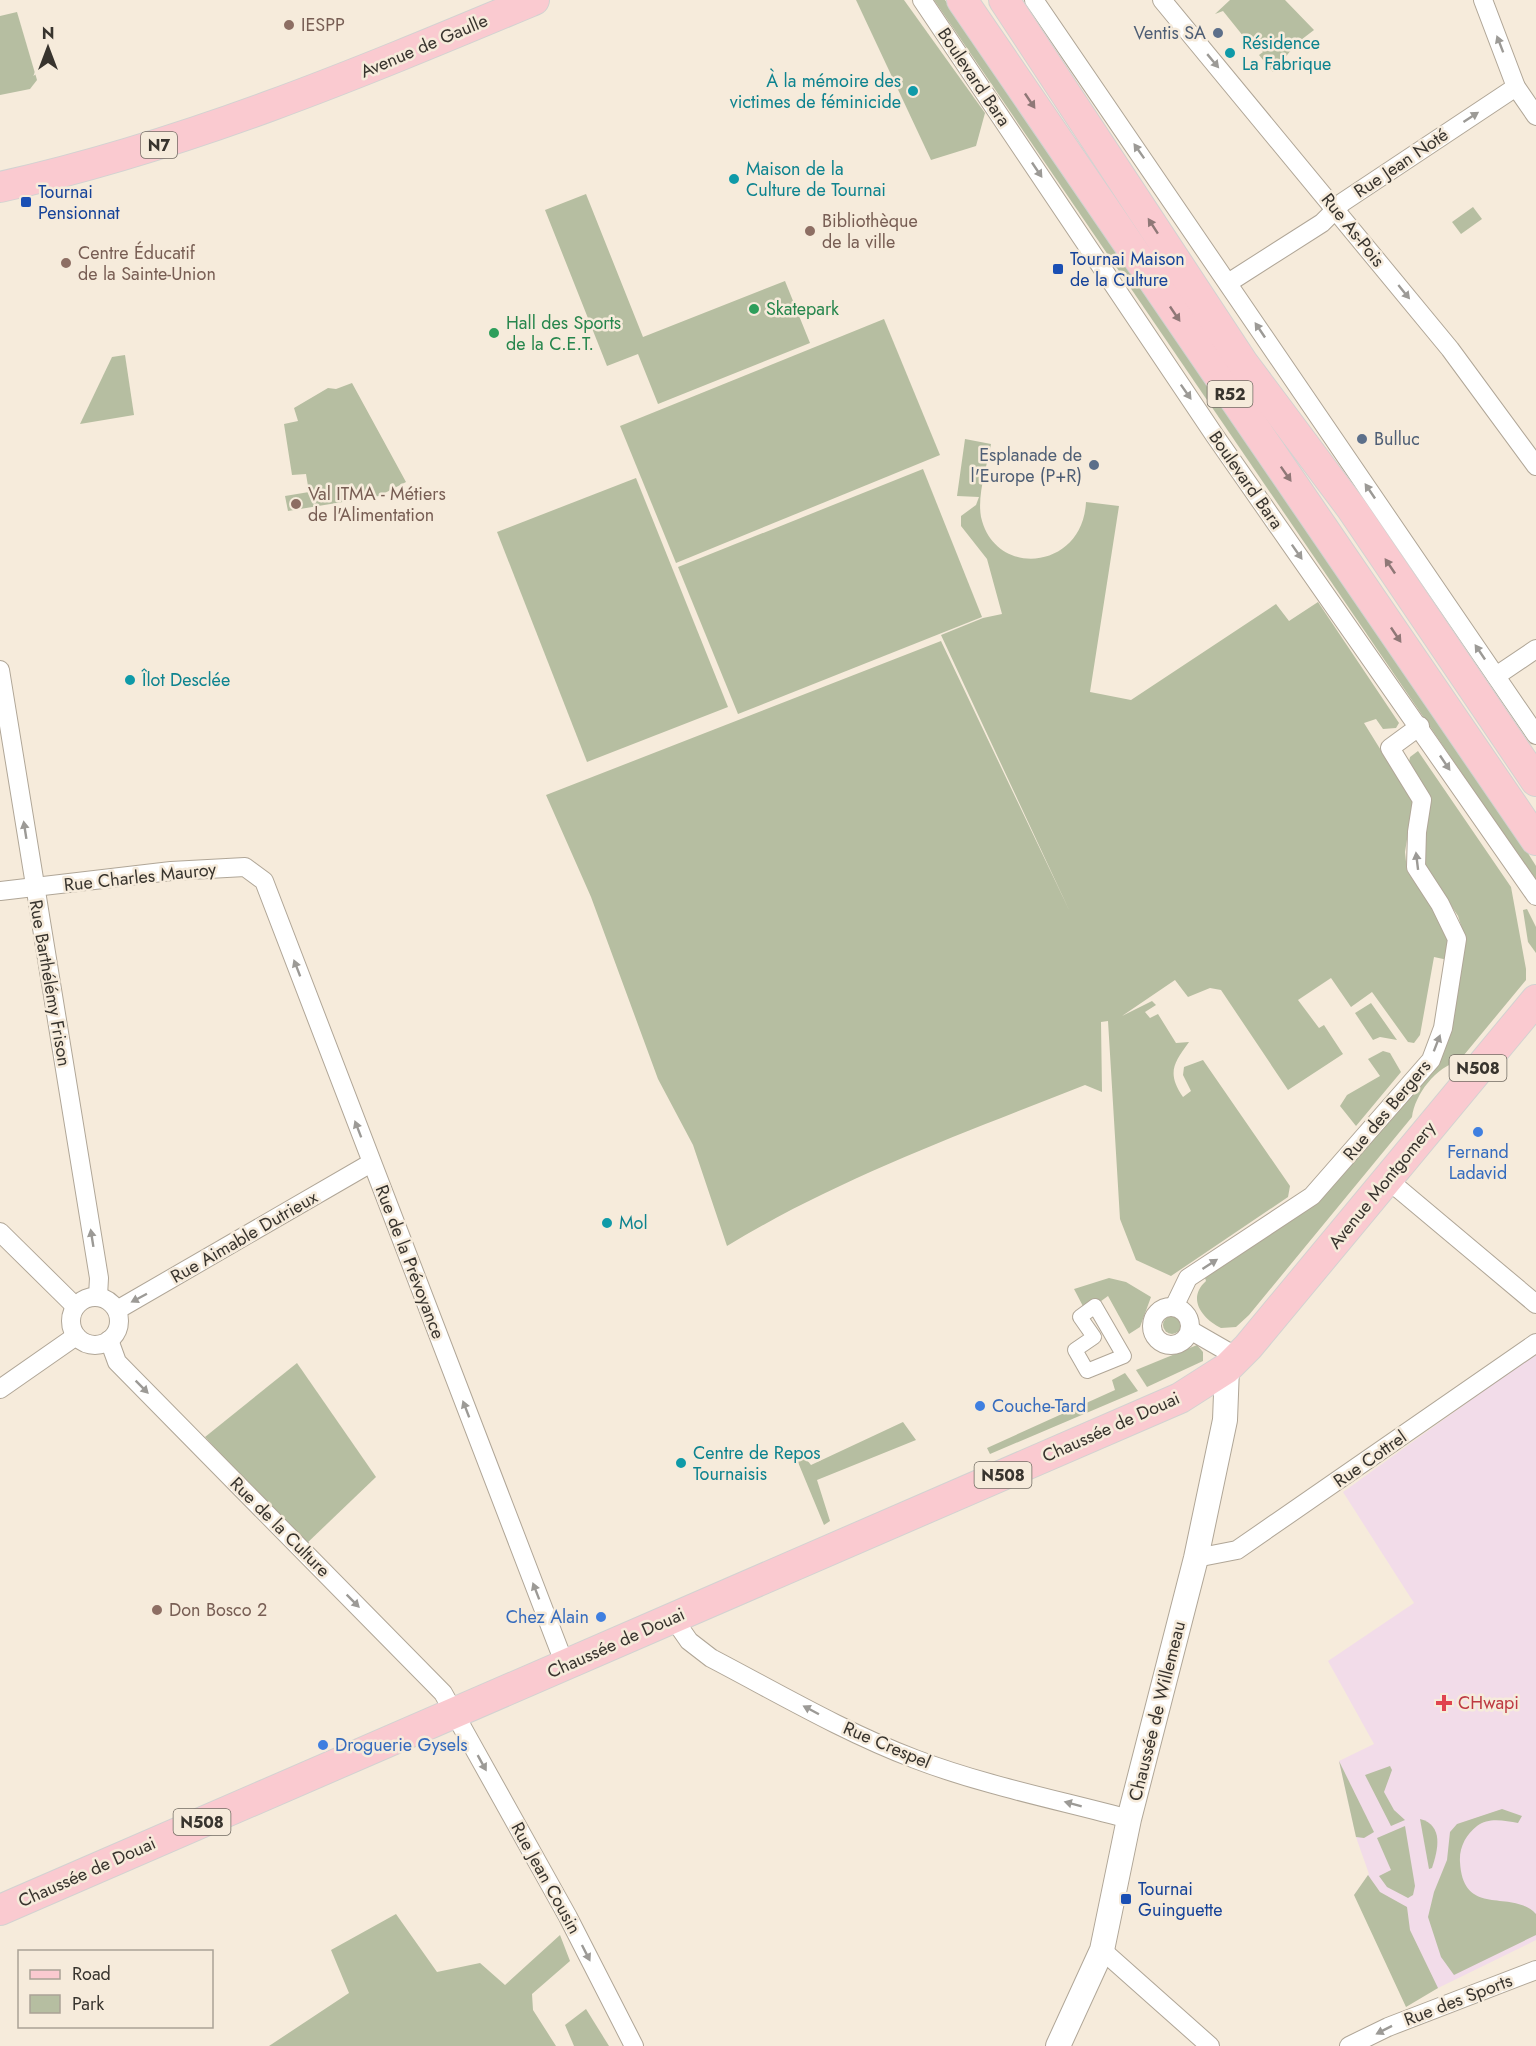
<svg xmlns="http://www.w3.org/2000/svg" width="1536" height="2046" font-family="Jost,sans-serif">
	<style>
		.medical { fill: #f2dce9 }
		.green { fill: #b6bea1 }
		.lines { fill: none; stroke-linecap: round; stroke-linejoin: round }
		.pedestrian-casing { stroke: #b0a697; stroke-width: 16 }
		.minor-casing { stroke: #b0a697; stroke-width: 20 }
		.tertiary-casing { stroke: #b0a697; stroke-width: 26 }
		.primary-casing { stroke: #d3d2d1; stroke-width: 32 }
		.pedestrian { stroke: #fff; stroke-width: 14 }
		.minor { stroke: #fff; stroke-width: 18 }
		.tertiary { stroke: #fff; stroke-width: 24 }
		.primary { stroke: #facad0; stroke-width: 30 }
		.oneway { fill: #9c9a96 }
		.oneway2 { fill: #8f7877 }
		.education-dot { fill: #8d6e63; stroke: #f6ebdb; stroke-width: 2 }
		.service-dot { fill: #5c6f8a; stroke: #f6ebdb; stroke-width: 2 }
		.culture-dot { fill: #0f9aa8; stroke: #f6ebdb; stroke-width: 2 }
		.transit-dot { fill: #1a4fb4; stroke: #f6ebdb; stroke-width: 2 }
		.leisure-dot { fill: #2e9e5b; stroke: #f6ebdb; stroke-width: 2 }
		.shop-dot { fill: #3f7fe0; stroke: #f6ebdb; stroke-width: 2 }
		.health-dot { fill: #e0444e; stroke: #f6ebdb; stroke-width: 2 }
		.labels { text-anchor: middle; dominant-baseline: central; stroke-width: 5; stroke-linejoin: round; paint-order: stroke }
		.shield { fill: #f6ebdb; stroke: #716b62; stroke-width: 1.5 }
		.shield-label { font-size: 16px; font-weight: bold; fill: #38342e }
		.education-label { font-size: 18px; fill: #785e54; stroke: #f6ebdb; text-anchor: start }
		.service-label { font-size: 18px; fill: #4e5e75; stroke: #f6ebdb; text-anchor: end }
		.culture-label { font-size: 18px; fill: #0d838f; stroke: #f6ebdb; text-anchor: start }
		.street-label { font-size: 18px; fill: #38342e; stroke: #f6ebdb }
		.transit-label { font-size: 18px; fill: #164399; stroke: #f6ebdb; text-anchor: start }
		.leisure-label { font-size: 18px; fill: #27864d; stroke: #f6ebdb; text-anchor: start }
		.shop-label { font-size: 18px; fill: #366cbe; stroke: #f6ebdb; text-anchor: start }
		.health-label { font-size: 18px; fill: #be3a42; stroke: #f6ebdb; text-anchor: start }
	</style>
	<rect width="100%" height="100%" fill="#f6ebdb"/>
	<path class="medical" d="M1536 1353V1940L1436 1989 1354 1895 1369 1874 1357 1840 1339 1761 1374 1744 1328 1661 1414 1603 1343 1492Z"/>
	<g class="green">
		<path d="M856 0H904L985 113 976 146 931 160Z"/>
		<path d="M934 0H945L1512 828 1536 866V882Z"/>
		<path d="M1230 0H1285L1314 30 1297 43 1273 72 1259 55 1263 52 1258 45 1252 47 1223 11 1215 14Z"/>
		<path d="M17 12 37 80 30 89 0 95V16Z"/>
		<path d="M586 194 643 337 785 281 810 343 658 404 638 354 607 366 545 210Z"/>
		<path d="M1473 207 1482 219 1461 234 1452 222Z"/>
		<path d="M884 319 940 455 676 563 620 426Z"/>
		<path d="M125 355 134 415 80 424 112 357Z"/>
		<path d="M352 383 406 482 379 496 288 511 285 496 309 492 306 474 292 475 284 424 298 421 294 408 328 388 336 389Z"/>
		<path d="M965 439 991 444C987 466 977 495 981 517 995 579 1083 570 1086 502L1119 506 1090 692 1131 700 1276 604 1289 621 1318 602 1399 723 1396 728 1383 729 1376 719 1364 723 1413 802 1405 852 1407 871 1433 909 1450 940 1448 960 1434 957 1420 1035 1414 1043 1408 1042 1372 992 1351 1007 1331 978 1298 1000 1319 1028 1324 1025 1343 1054 1288 1090 1221 990 1210 988 1188 997 1175 980 1122 1016 1152 1001 1156 1005 1145 1012 1150 1018 1158 1014 1176 1043 1189 1042C1173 1064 1167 1073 1183 1097L1191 1091 1183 1075 1184 1067 1203 1060 1290 1186 1288 1197 1171 1276 1136 1260 1120 1219 1108 1021 1101 1022 1102 1092 1085 1085C964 1133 839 1178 727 1246L693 1145 658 1079 591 897 546 795 941 641 1070 912 941 635 983 618 1002 614 987 559 961 526V516L976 505 979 497 957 496Z"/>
		<path d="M923 469 982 617 738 714 678 567Z"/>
		<path d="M636 478 728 707 587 762 497 532Z"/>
		<path d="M1418 751 1511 887 1526 969V980L1459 1061C1436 1067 1415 1094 1412 1117L1249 1315 1236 1327 1221 1328C1203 1319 1186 1299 1206 1281L1205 1278 1309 1207 1451 1024 1465 938 1458 916 1425 867 1409 762 1410 757Z"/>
		<path d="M1527 909 1536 927V953L1528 942 1523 910Z"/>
		<path d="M1371 1003 1397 1040 1380 1037 1373 1040 1355 1013Z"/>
		<path d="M1383 1051 1390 1053 1401 1072 1356 1126 1340 1106 1347 1095 1380 1076 1368 1059Z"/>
		<path d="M1109 1278 1126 1282 1151 1297 1140 1327 1129 1334 1108 1296 1086 1312 1074 1289Z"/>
		<circle cx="1172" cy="1325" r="9"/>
		<path d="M1197 1345 1203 1352V1361L1147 1387 1136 1370Z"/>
		<path d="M297 1363 376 1477 304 1546 205 1437Z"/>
		<path d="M1125 1373 1138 1391 990 1454 987 1448 1115 1390 1112 1380Z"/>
		<path d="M903 1422 916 1440 817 1480 830 1521 824 1525 795 1455 802 1454 811 1465Z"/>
		<path d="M1339 1761 1374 1832 1364 1838 1356 1837Z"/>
		<path d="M1390 1766 1392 1770 1384 1792 1394 1810 1405 1820 1391 1826 1365 1775Z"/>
		<path d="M1502 1809 1522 1816 1518 1823C1505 1821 1489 1817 1477 1826 1466 1835 1459 1847 1460 1862 1463 1919 1512 1888 1536 1914V1935L1454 1975 1441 1957 1428 1917 1434 1892 1447 1860 1450 1832 1457 1824Z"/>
		<path d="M1420 1819C1444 1825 1438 1850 1432 1868L1429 1869Z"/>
		<path d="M1405 1826 1415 1886 1413 1895 1408 1898 1387 1887 1379 1876 1391 1870 1377 1838Z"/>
		<path d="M1368 1875 1380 1892 1407 1907 1410 1930 1438 1988 1406 2007 1354 1895Z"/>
		<path d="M396 1914 437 1972 480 1963 505 1985 560 1935 570 1961 532 1994 533 2010 556 2046H269L349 1993 331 1950Z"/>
		<path d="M586 2009 609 2046H574L565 2025Z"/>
	</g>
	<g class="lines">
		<g class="pedestrian-casing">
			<path id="pedestrian" d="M1095 1306 1124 1356 1087 1371 1075 1350 1094 1337 1080 1317Z"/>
		</g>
		<g class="minor-casing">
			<g id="minor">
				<path d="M922 0 1215 436 1536 896"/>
				<path d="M1034 0 1536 735"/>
				<path d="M1162 0 1450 349 1536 466"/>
				<path d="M1483 0 1516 87 1536 116"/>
				<path d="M1228 283 1322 223 1343 202 1516 87"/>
				<path d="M0 670 99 1278 98 1296"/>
				<path d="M1496 676 1536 649"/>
				<path d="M0 891 171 871 245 867 264 881 565 1665"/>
				<path d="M1387 1179 1536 1304"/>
				<path d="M0 1232 75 1306"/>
				<circle cx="95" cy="1321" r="24"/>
				<circle cx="1171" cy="1326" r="19"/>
				<path d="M1174 1307 1188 1278 1312 1196 1431 1060 1443 1028 1457 939 1440 904 1416 867 1417 832 1422 800 1390 748 1420 726"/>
				<path d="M117 1310 371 1163"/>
				<path d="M1190 1330 1237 1357"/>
				<path d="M109 1340 117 1362 443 1693 568 1917 634 2046"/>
				<path d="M0 1389 76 1336"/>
				<path d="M1196 1558 1237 1550 1536 1343"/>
				<path d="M673 1618 689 1641 711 1658C778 1693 844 1732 915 1759 983 1785 1058 1800 1129 1819"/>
				<path d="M1102 1950 1210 2046"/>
				<path d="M1349 2046 1388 2027 1536 1970"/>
			</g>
		</g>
		<g class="tertiary-casing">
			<path id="tertiary" d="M1058 2046 1102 1950 1129 1819 1196 1558 1225 1420 1227 1368"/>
		</g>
		<g class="primary-casing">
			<g id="primary">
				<path d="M962 0 1536 840"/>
				<path d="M1004 0 1243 363 1352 509 1536 781"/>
				<path d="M0 187C188 145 357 74 534 0"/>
				<path d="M0 1910 1180 1398 1227 1368 1248 1347 1536 1000"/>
			</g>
		</g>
		<use href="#pedestrian" class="pedestrian"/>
		<use href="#minor" class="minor"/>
		<use href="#tertiary" class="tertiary"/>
		<use href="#primary" class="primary"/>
	</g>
	<defs><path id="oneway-solid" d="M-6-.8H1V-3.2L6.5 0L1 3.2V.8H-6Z" transform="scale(1.5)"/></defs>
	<g class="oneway">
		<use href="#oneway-solid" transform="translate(1500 44) rotate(-111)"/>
		<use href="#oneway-solid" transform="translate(1213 61) rotate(50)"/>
		<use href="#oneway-solid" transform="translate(1471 117) rotate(-33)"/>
		<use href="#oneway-solid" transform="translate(1139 151) rotate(-125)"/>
		<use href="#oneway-solid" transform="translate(1037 170) rotate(56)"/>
		<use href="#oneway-solid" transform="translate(1404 292) rotate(51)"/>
		<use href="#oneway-solid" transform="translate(1260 330) rotate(-124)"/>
		<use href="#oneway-solid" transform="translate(1186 392) rotate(55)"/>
		<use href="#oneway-solid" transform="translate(1370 491) rotate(-124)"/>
		<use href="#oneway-solid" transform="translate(1297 552) rotate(55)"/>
		<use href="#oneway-solid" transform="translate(1480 652) rotate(-124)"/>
		<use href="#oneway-solid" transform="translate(1445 763) rotate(56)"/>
		<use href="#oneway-solid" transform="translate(25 830) rotate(-99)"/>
		<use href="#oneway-solid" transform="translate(1417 861) rotate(-97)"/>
		<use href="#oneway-solid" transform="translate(297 968) rotate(-111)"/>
		<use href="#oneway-solid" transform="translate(1437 1043) rotate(-69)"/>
		<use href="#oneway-solid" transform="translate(358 1129) rotate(-111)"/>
		<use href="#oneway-solid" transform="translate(92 1238) rotate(-99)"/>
		<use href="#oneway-solid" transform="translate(1210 1264) rotate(-33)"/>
		<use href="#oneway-solid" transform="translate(139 1298) rotate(152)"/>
		<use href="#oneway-solid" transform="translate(142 1387) rotate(45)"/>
		<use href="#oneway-solid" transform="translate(466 1409) rotate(-111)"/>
		<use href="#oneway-solid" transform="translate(536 1591) rotate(-111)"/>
		<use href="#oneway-solid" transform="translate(353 1601) rotate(45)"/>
		<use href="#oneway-solid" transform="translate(811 1710) rotate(-152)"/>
		<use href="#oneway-solid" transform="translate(482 1763) rotate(61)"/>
		<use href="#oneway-solid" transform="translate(1073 1804) rotate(-165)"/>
		<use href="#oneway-solid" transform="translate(586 1953) rotate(63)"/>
		<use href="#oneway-solid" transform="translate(1384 2030) rotate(153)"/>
	</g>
	<g class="oneway2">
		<use href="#oneway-solid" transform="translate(1030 101) rotate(56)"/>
		<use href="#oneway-solid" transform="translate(1153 226) rotate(-123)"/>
		<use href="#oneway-solid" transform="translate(1175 314) rotate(56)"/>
		<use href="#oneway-solid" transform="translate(1286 474) rotate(55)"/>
		<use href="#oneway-solid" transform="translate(1390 566) rotate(-124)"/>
		<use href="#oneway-solid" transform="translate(1396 635) rotate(56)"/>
	</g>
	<g class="education-dot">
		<circle cx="289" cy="25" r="6"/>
		<circle cx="810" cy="231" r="6"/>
		<circle cx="66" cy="263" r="6"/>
		<circle cx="296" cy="504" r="6"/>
		<circle cx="157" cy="1610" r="6"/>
	</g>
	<g class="service-dot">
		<circle cx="1218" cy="33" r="6"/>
		<circle cx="1362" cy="439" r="6"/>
		<circle cx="1094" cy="465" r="6"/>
	</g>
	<g class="culture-dot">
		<circle cx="1230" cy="53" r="6"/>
		<circle cx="913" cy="91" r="6"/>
		<circle cx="734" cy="179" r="6"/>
		<circle cx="130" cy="680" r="6"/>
		<circle cx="607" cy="1223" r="6"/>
		<circle cx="681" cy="1463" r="6"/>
	</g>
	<g class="transit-dot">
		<rect x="20" y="196" width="12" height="12" rx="3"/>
		<rect x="1052" y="263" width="12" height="12" rx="3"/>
		<rect x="1120" y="1893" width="12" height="12" rx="3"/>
	</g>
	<g class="leisure-dot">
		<circle cx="754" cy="309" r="6"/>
		<circle cx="494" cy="333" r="6"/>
	</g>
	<g class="shop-dot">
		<circle cx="1478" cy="1132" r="6"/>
		<circle cx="980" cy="1406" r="6"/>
		<circle cx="601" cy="1617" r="6"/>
		<circle cx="323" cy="1745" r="6"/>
	</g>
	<path class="health-dot" d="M1441 1694h6v6h6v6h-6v6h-6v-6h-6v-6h6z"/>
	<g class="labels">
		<g class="shield">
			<rect x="141" y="132" width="36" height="26" rx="4.5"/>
			<rect x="1207.5" y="381" width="45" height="26" rx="4.5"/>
			<rect x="1449.5" y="1055" width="57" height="26" rx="4.5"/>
			<rect x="974.5" y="1462" width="57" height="26" rx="4.5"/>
			<rect x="173.5" y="1809" width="57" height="26" rx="4.5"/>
		</g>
		<g class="shield-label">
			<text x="159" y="145">N7</text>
			<text x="1230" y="394">R52</text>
			<text x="1478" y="1068">N508</text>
			<text x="1003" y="1475">N508</text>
			<text x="202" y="1822">N508</text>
		</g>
		<g class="education-label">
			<text x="301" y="25">IESPP</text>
			<text x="822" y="221">Bibliothèque<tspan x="822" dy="21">de la ville</tspan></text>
			<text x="78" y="253">Centre Éducatif<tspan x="78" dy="21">de la Sainte-Union</tspan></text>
			<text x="308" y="494">Val ITMA - Métiers<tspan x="308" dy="21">de l'Alimentation</tspan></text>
			<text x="169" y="1610">Don Bosco 2</text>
		</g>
		<g class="service-label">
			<text x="1206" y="33">Ventis SA</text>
			<text x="1374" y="439" text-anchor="start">Bulluc</text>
			<text x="1082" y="455">Esplanade de<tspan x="1082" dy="21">l'Europe (P+R)</tspan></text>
		</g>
		<g class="culture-label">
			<text x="1242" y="43">Résidence<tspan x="1242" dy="21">La Fabrique</tspan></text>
			<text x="901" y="81" text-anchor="end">À la mémoire des<tspan x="901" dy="21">victimes de féminicide</tspan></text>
			<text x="746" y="169">Maison de la<tspan x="746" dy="21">Culture de Tournai</tspan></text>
			<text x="142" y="680">Îlot Desclée</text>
			<text x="619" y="1223">Mol</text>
			<text x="693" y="1453">Centre de Repos<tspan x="693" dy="21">Tournaisis</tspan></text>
		</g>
		<g class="street-label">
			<text transform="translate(424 46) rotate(-23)">Avenue de Gaulle</text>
			<text transform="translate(974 77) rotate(56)">Boulevard Bara</text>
			<text transform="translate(1401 163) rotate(-34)">Rue Jean Noté</text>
			<text transform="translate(1353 230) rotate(51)">Rue As-Pois</text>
			<text transform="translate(1246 480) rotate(55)">Boulevard Bara</text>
			<text transform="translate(140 877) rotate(-6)">Rue Charles Mauroy</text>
			<text transform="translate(50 983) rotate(80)">Rue Barthélémy Frison</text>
			<text transform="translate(1387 1110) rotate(-50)">Rue des Bergers</text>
			<text transform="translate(1382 1185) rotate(-51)">Avenue Montgomery</text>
			<text transform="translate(244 1237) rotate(-30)">Rue Aimable Dutrieux</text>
			<text transform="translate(410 1262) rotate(69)">Rue de la Prévoyance</text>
			<text transform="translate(1111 1427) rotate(-24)">Chaussée de Douai</text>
			<text transform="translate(1370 1459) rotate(-35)">Rue Cottrel</text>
			<text transform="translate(280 1527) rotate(45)">Rue de la Culture</text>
			<text transform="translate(616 1643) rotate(-24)">Chaussée de Douai</text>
			<text transform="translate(1157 1711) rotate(-76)">Chaussée de Willemeau</text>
			<text transform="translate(887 1745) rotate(23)">Rue Crespel</text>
			<text transform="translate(87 1872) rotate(-24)">Chaussée de Douai</text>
			<text transform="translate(546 1878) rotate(61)">Rue Jean Cousin</text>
			<text transform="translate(1458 2000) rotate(-21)">Rue des Sports</text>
		</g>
		<g class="transit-label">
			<text x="38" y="192">Tournai<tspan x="38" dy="21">Pensionnat</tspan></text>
			<text x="1070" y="259">Tournai Maison<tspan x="1070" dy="21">de la Culture</tspan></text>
			<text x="1138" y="1889">Tournai<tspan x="1138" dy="21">Guinguette</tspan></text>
		</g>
		<g class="leisure-label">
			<text x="766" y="309">Skatepark</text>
			<text x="506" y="323">Hall des Sports<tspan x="506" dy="21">de la C.E.T.</tspan></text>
		</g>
		<g class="shop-label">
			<text x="1478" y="1152" text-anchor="middle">Fernand<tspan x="1478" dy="21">Ladavid</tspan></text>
			<text x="992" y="1406">Couche-Tard</text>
			<text x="589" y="1617" text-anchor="end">Chez Alain</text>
			<text x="335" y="1745">Droguerie Gysels</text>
		</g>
		<g class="health-label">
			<text x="1458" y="1703">CHwapi</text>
		</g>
	</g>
	<rect x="18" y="1950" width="195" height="78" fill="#f6ebdb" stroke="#aaa296" stroke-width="1.5"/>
	<rect x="30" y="1970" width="30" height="9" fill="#facad0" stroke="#aaa296" stroke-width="1.5"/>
	<text x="72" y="1980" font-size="18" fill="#38342e">Road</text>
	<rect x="30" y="1995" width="30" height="18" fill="#b6bea1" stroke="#aaa296" stroke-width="1.5"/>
	<text x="72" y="2010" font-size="18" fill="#38342e">Park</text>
	<g transform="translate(48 48)" stroke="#f6ebdb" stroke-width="4.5" paint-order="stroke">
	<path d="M0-4.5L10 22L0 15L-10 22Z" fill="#38342e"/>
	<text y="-9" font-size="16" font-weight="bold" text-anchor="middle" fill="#38342e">N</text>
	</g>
</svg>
